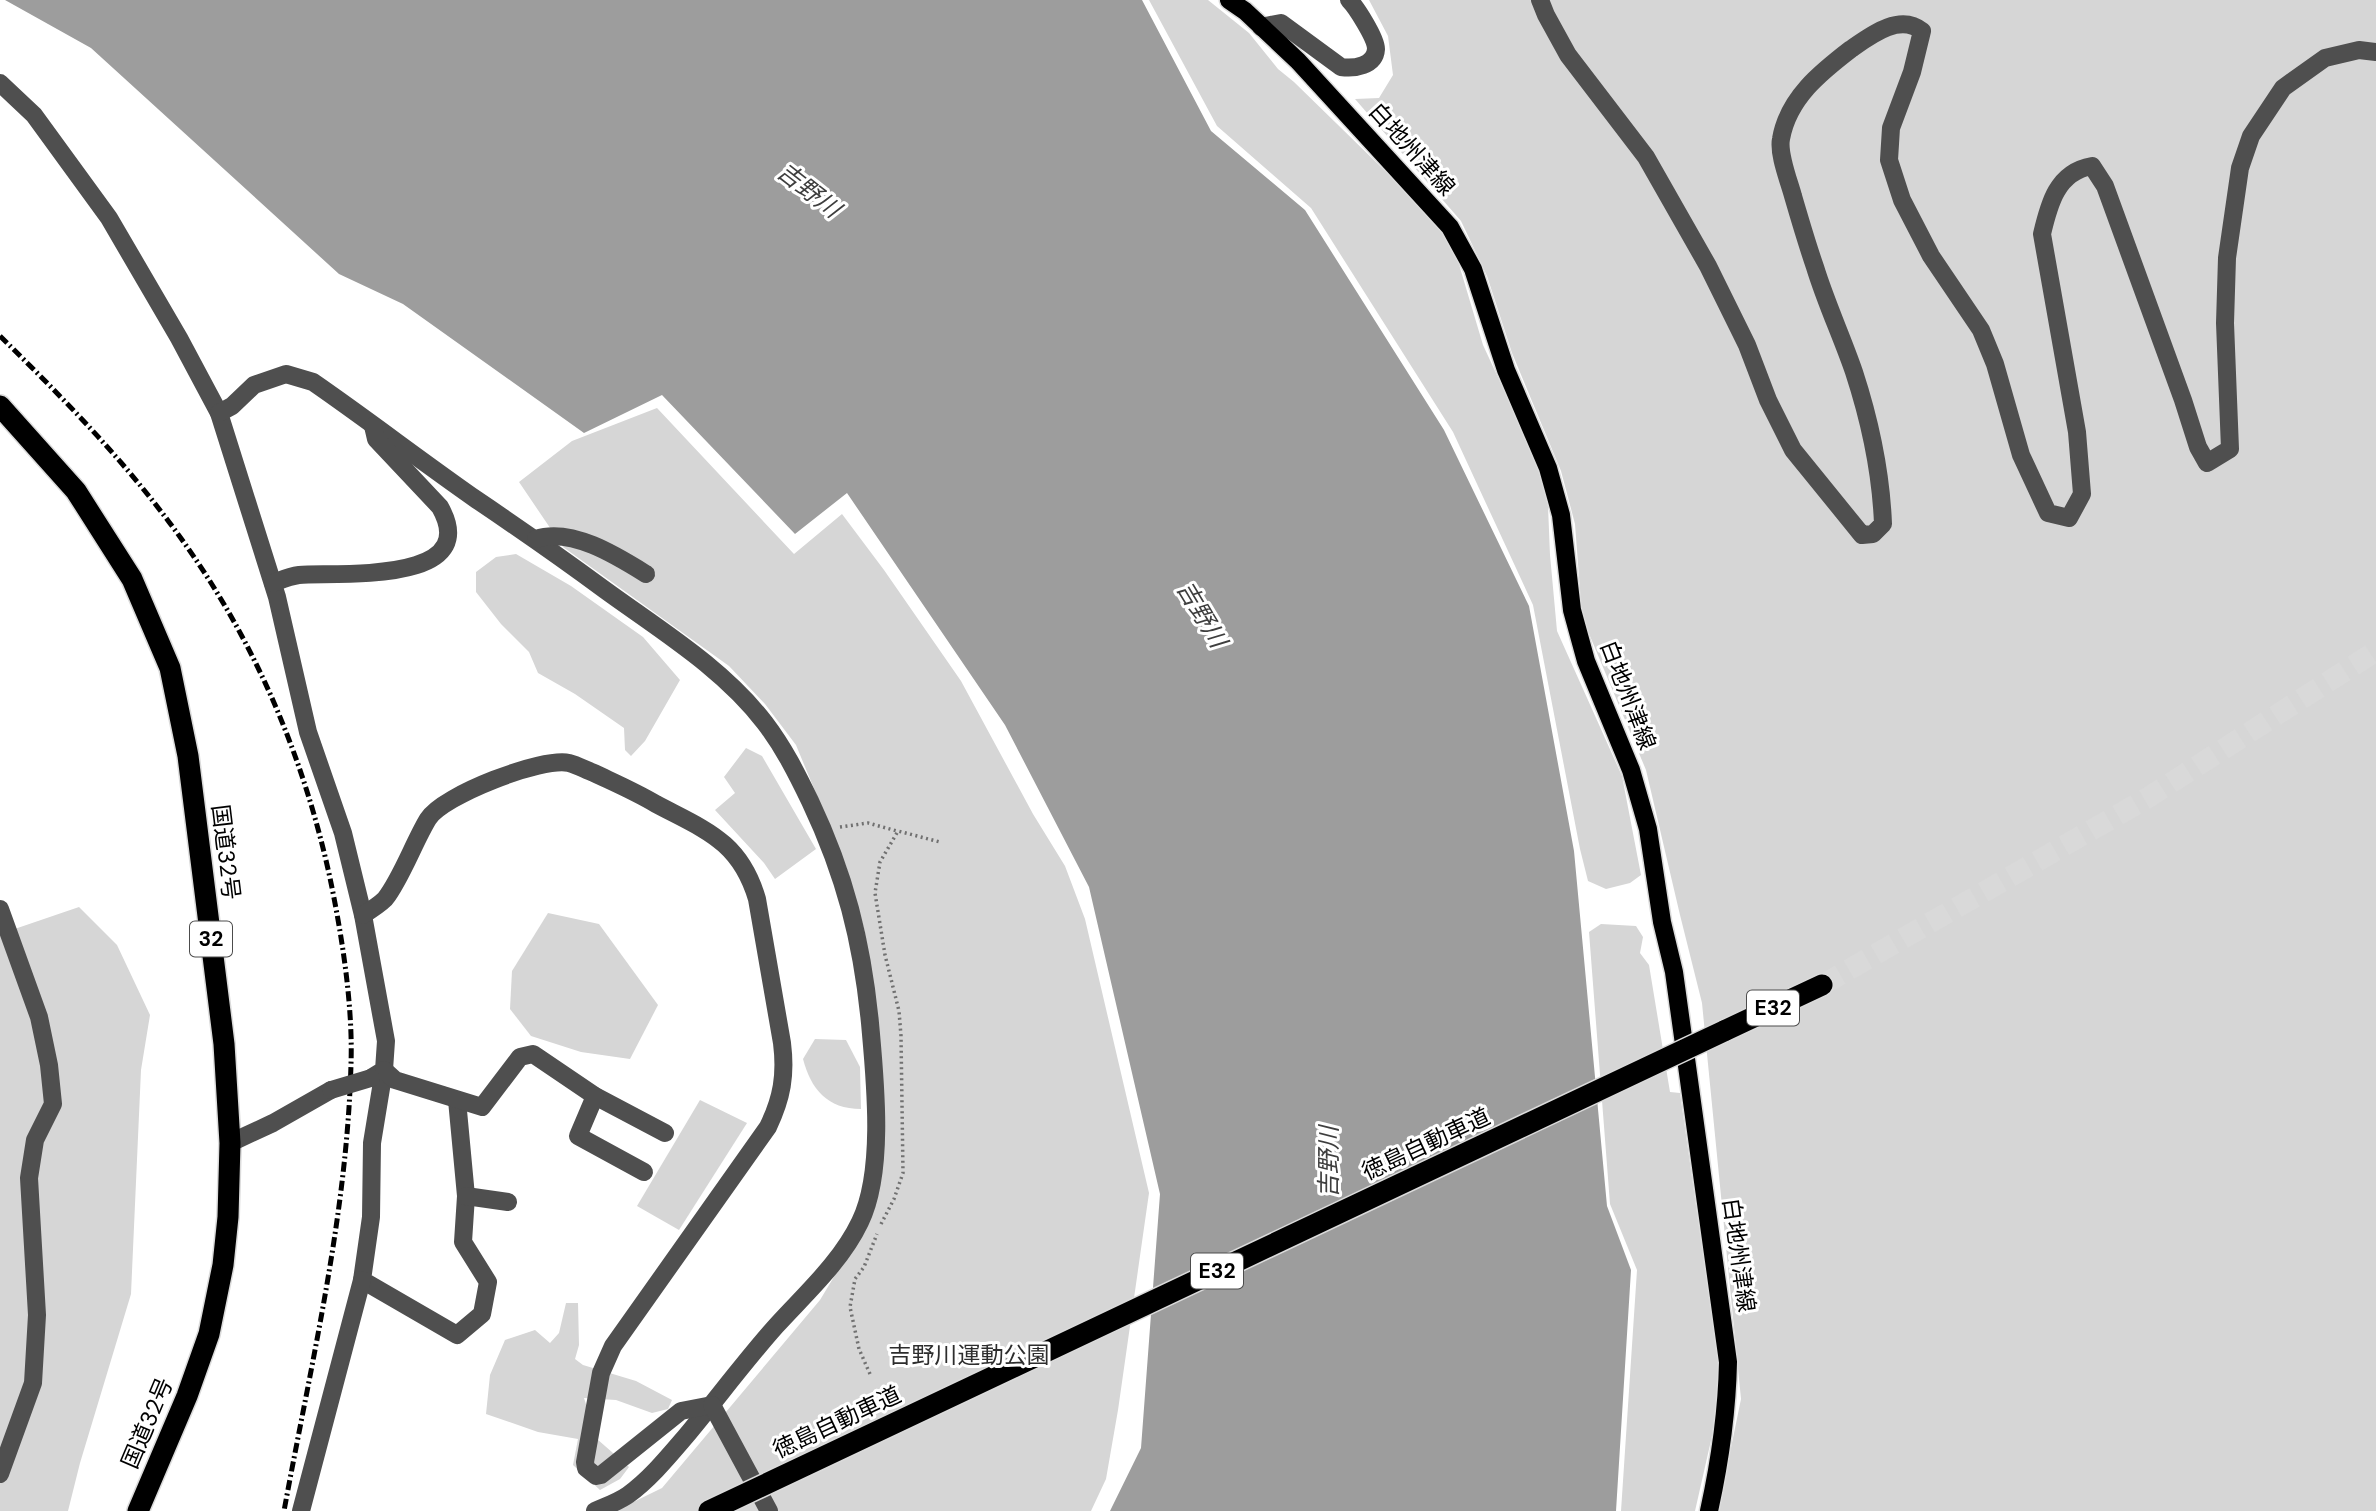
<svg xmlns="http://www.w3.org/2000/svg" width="2376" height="1511" font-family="'DM Sans','Noto Sans JP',sans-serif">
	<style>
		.green { fill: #d6d6d6 }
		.water { fill: #9d9d9d }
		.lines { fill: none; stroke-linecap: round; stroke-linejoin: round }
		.highway-tunnel { stroke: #d9d9d9; stroke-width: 21; stroke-dasharray: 21 10; stroke-linecap: butt }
		.major-casing { stroke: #dbdbdb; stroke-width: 21 }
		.highway-casing { stroke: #dbdbdb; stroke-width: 24 }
		.path { stroke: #717171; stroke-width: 3.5; stroke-dasharray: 2 3.5; stroke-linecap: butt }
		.minor { stroke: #4f4f4f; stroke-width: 18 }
		.major { stroke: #000; stroke-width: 18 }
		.highway { stroke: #000; stroke-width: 21 }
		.rail { stroke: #000; stroke-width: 5; stroke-dasharray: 10 3.5 2 3.5; stroke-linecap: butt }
		.highway-bridge-casing { stroke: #dbdbdb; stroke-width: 24; stroke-linecap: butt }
		.minor-bridge { stroke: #4f4f4f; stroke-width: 18 }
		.highway-bridge { stroke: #000; stroke-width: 21 }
		.labels { text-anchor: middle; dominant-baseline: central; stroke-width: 6; stroke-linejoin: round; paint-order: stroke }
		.shield { fill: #fff; stroke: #4c4c4c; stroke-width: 2 }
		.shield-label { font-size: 21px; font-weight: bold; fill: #000 }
		.street-label { font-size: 23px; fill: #000; stroke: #fff }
		.park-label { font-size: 23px; fill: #2d2d2d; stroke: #fff }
		.water-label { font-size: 24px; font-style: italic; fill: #3e3e3e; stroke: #fff }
	</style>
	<rect width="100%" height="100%" fill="#fff"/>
	<g class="green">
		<path d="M1149 0H1208L1249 33 1278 69 1294 82 1419 204 1446 235 1458 261 1483 345 1538 464 1548 506 1550 555 1557 631 1622 776 1641 875 1630 883 1606 889 1588 881 1580 849 1533 605 1453 432 1311 208 1217 126Z"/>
		<path d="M1369 0H2376V1511H1718L1741 1399 1702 1003 1680 915 1646 770 1582 617 1575 524 1561 471 1512 353 1487 276 1461 221 1355 99 1379 98 1393 75 1388 36Z"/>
		<path d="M657 408 794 554 842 514 884 570 961 681 1033 814 1065 866 1085 919 1149 1193 1118 1410 1106 1479 1091 1511H615L662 1488 820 1300 867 1222 875 1001 865 932 846 866 796 745 765 704 729 666 563 547 519 482 572 441Z"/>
		<path d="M516 554 571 586 643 637 680 680 645 741 631 756 625 750 624 728 575 694 538 673 529 652 501 624 476 592V572L496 557Z"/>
		<path d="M746 748 762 756 816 849 775 879 764 863 715 810 735 793 724 777Z"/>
		<path d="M79 907 117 945 150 1015 141 1070 131 1294 80 1463 68 1511H0V934Z"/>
		<path d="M548 913 599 924 658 1005 630 1059 581 1052 531 1036 510 1009 512 971Z"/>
		<path d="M1601 924 1636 926 1643 937 1640 953 1649 965 1670 1092 1680 1093 1720 1373 1712 1436 1695 1511H1621L1637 1270 1610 1204 1589 932Z"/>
		<path d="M815 1039 846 1040 860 1067 861 1109C827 1109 811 1089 803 1059Z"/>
		<path d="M700 1100 747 1123 679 1230 637 1206Z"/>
		<path d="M566 1303H578L579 1345 575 1359 583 1365 636 1381 672 1400 668 1409 652 1413 616 1400 584 1398 597 1439 629 1467 620 1479 600 1490 573 1465 578 1439 538 1432 486 1414 490 1375 505 1340 535 1330 550 1343 559 1333Z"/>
	</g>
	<path class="water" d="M5 0H1142L1211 131 1305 210 1444 430 1529 606 1574 851 1607 1206 1631 1270 1616 1511H1110L1141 1448 1160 1194 1089 887 1005 725 847 493 795 534 662 395 584 433 403 304 339 274 91 48Z"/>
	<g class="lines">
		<path class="highway-tunnel" d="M1822 985 2149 797 2376 651"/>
		<g class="major-casing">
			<path id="major" d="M1229 0 1245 11 1298 61 1450 227 1473 269 1506 370 1548 468 1561 515 1572 610 1586 661 1631 770 1648 829 1662 922 1674 972 1728 1362C1727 1413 1720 1461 1709 1511"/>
		</g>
		<g class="highway-casing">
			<g id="highway">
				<path d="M0 406 76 491 132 579 170 668 188 756 224 1044 230 1143 228 1217 223 1265 209 1334 187 1396 138 1511"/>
				<path d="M1724 1031 1822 985"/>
			</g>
		</g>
		<g class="path">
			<path d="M840 827 868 823 897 831"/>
			<path d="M881 1224 894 1199 903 1173 901 1036 899 1011 885 955 875 893 880 862 898 831 940 842"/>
			<path d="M870 1374 859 1349 850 1307 855 1279 864 1267 877 1234"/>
		</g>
		<g class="minor">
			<path d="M1540 0 1546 15 1568 55 1646 157 1708 266 1747 345 1768 400 1793 450 1862 535 1873 534 1883 524C1881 473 1870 421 1854 372 1842 337 1826 303 1815 267 1807 244 1800 220 1793 196 1789 181 1778 154 1781 139 1788 98 1821 72 1851 49 1871 35 1900 13 1922 31L1912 72 1891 128 1889 160 1902 200 1931 256 1981 330 1995 364 2021 455 2048 513 2069 518 2082 494 2077 432 2042 234C2049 204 2057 172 2092 166L2105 186 2183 400 2198 447 2207 463 2230 449 2225 323 2227 258 2240 168 2251 136 2283 88 2325 58 2359 50 2376 52"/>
			<path d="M1261 27 1281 23 1341 67C1354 69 1375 66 1376 49 1376 38 1356 7 1349 0"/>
			<path d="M0 83 34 115 109 218 179 338 219 413 277 597 308 732 343 833 363 915 386 1041 384 1070 371 1078"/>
			<path d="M219 413 232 406 254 385 286 374 313 382C368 420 421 461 477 500 520 529 563 559 605 590 660 630 723 668 765 723 784 748 797 774 810 801 845 875 862 941 870 1023 875 1079 885 1171 860 1222 841 1262 805 1294 776 1326 744 1362 716 1400 686 1436 668 1457 650 1479 628 1495 618 1502 606 1506 595 1511"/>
			<path d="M536 539C571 527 617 556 646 574"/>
			<path d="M273 583C281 580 290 576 299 575 337 572 484 585 440 507L376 439 373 426"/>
			<path d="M0 909 39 1017 49 1065 53 1104 35 1140 29 1178 37 1315 33 1383 0 1474"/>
			<path d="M363 915C371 910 379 905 385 899 401 879 414 842 428 819 443 795 542 757 569 763 577 765 586 770 594 773 615 783 636 792 656 804 705 830 740 841 757 899L782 1043C786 1075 782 1098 768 1127L613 1346 601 1373 585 1462 586 1468 596 1476 601 1475 681 1411 712 1405"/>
			<path d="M384 1070 372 1143 371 1217 362 1280 457 1335 482 1314 488 1282 463 1242 466 1196 457 1100"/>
			<path d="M384 1070 395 1080 482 1107 520 1057 533 1054 595 1096 665 1133"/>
			<path d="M595 1096 578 1136 644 1172"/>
			<path d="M230 1143 273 1123 331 1090"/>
			<path d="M466 1196 508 1202"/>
			<path d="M712 1405 769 1511"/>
			<path d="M301 1511 362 1280"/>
		</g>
		<use href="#major" class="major"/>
		<use href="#highway" class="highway"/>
		<path class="rail" d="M0 336C59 394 119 455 169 522 249 628 302 749 330 878 342 936 353 1005 351 1064 347 1215 311 1364 284 1511"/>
		<g class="highway-bridge-casing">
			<path id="highway-bridge" d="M709 1511 1724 1031"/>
		</g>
		<path class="minor-bridge" d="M331 1090 371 1078"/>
		<use href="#highway-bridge" class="highway-bridge"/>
	</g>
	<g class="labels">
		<g class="shield">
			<rect x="190" y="921.5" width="42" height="35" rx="5"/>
			<rect x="1747" y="990.5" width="52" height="35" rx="5"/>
			<rect x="1191" y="1253.5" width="52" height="35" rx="5"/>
		</g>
		<g class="shield-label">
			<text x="211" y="939">32</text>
			<text x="1773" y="1008">E32</text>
			<text x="1217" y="1271">E32</text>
		</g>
		<g class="street-label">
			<text transform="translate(1412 149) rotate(48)">白地州津線</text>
			<text transform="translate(1628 695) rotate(69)">白地州津線</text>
			<text transform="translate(226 852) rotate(83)">国道32号</text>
			<text transform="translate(1426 1144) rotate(-25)">徳島自動車道</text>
			<text transform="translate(1739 1255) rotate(82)">白地州津線</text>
			<text transform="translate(837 1422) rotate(-25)">徳島自動車道</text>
			<text transform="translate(147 1423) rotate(-67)">国道32号</text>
		</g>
		<g class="park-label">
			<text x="969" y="1355">吉野川運動公園</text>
		</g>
		<g class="water-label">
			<text transform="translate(809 190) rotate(38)">吉野川</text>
			<text transform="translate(1202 614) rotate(59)">吉野川</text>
			<text transform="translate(1328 1162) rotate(-90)">吉野川</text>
		</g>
	</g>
</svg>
